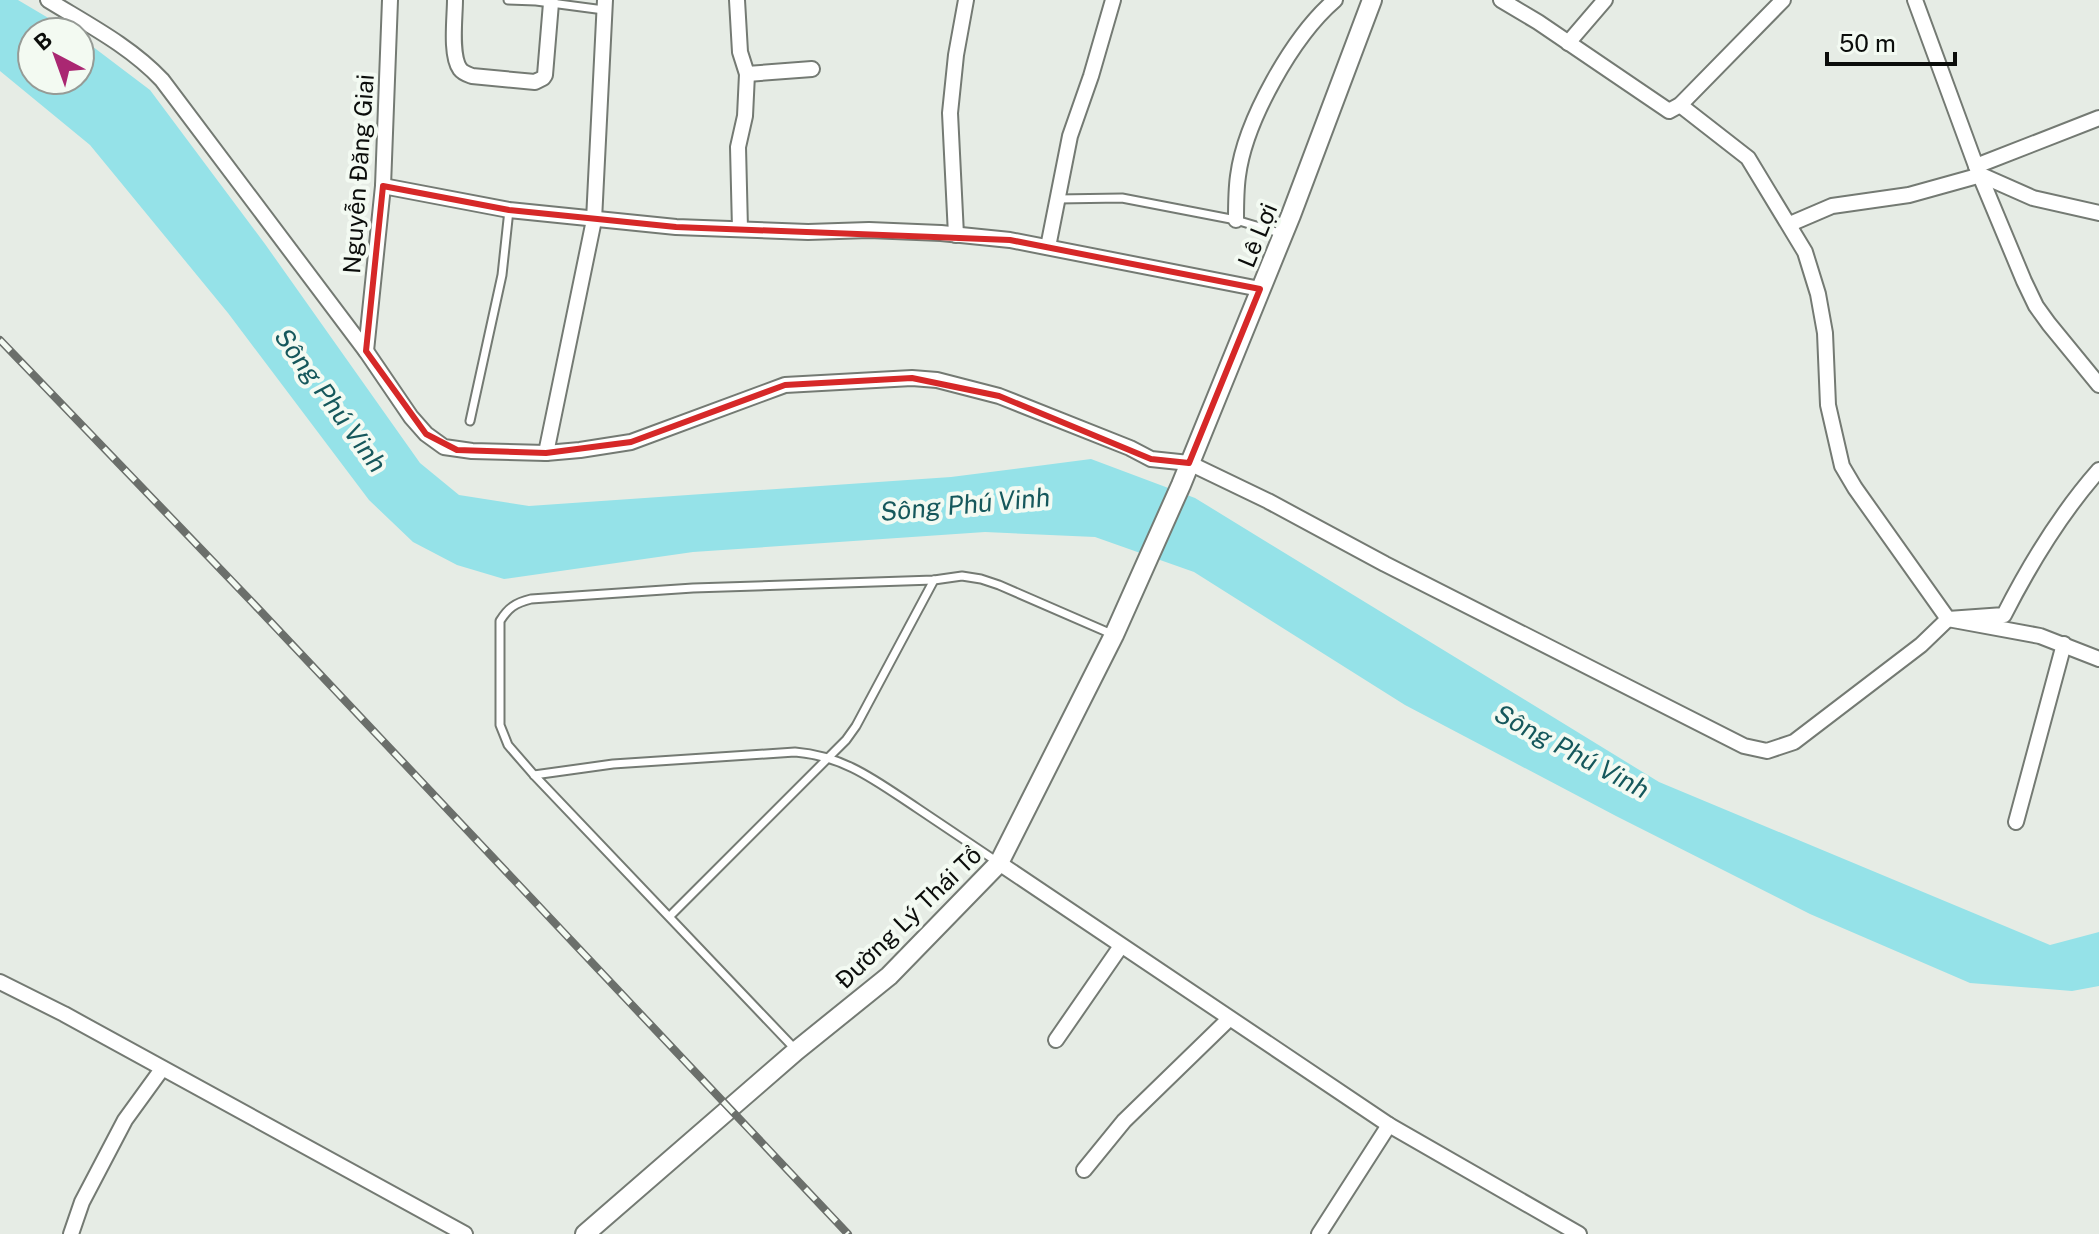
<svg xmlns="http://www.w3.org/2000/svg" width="2099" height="1234" font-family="'Public Sans',sans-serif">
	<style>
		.water { fill: #95e2e8 }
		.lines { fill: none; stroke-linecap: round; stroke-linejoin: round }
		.service-casing { stroke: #747a73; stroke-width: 11 }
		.minor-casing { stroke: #747a73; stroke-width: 18 }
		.secondary-casing { stroke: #747a73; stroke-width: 22 }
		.service { stroke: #fff; stroke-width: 7 }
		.minor { stroke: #fff; stroke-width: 14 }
		.secondary { stroke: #fff; stroke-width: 18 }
		.rail-casing { stroke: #6b6f6b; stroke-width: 8 }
		.rail { stroke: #f3faf2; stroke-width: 5; stroke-dasharray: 15; stroke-linecap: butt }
		.marked { fill: none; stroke: #d62828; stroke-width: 6; stroke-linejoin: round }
		.labels { text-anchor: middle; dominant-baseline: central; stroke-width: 8; stroke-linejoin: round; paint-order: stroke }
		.street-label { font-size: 24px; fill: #0b0d0b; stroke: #f3faf2 }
		.water-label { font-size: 26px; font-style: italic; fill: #16585c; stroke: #f3faf2 }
	</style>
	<rect width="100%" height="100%" fill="#e6ece5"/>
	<path class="water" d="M0 0H18L72 32H32V80H80V37L150 90 265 244 420 463 459 495 529 506 951 477 1091 459 1195 498 1659 782 2050 945 2099 932V986L2072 991 1970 983 1810 914 1616 816 1405 705 1194 572 1095 537 985 532 693 552 504 579 457 565 413 542 369 500 228 313 90 145 0 71Z"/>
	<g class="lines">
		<g class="service-casing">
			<g id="service">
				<path d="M508 0 536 1 604 10"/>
				<path d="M1057 199 1122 198 1236 220 1283 234"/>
				<path d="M470 421 502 275 509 210"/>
				<path d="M534 775 613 764 795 752C845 756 876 781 917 808 944 826 971 844 999 863"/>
				<path d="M670 916 846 740 856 726 934 580"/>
				<path d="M795 1049 534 775 508 745 500 725V621C508 608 515 603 531 599L693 588 934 580 962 576 981 579 999 585 1114 635"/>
			</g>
		</g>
		<g class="minor-casing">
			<g id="minor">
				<path d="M48 0C87 24 130 46 162 80L366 351 411 417 426 434 444 447 472 451 546 453 580 450 631 442 785 385 912 378 937 380 999 396 1130 448 1151 459 1189 463 1268 501 1385 564 1744 746 1767 751 1794 742 1921 645 1948 619 2004 615C2030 564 2061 513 2099 470"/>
				<path d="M455 0C455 17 450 55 460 69 463 73 467 74 472 76L535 82 543 78 545 75 551 3"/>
				<path d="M737 0 740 52 747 74 745 116 738 147 740 229"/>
				<path d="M1501 0 1538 22 1669 111 1680 105 1783 0"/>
				<path d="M1915 0 1976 166 2024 281 2036 306 2049 324 2099 385"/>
				<path d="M1568 43 1605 0"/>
				<path d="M747 74 812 69"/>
				<path d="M1680 105 1748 158 1805 252 1818 294 1825 333 1828 405 1842 466 1855 488 1948 619 2040 636 2099 659"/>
				<path d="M1976 166 2099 118"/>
				<path d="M383 186 509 210 676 227 808 232 869 230 941 233 1010 240 1260 289"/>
				<path d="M1236 220C1236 205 1236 190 1238 176 1245 121 1293 36 1335 0"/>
				<path d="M1790 224 1832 206 1909 195 1981 175 2033 198 2099 213"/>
				<path d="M956 235 950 113 956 55 966 0"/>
				<path d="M1048 247 1070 136 1091 76 1113 0"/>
				<path d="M366 351 383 186 390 0"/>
				<path d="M546 453 594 220 605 0"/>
				<path d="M2016 822 2064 644"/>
				<path d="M999 863 1389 1125 1579 1234"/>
				<path d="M0 982 64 1014 465 1234"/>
				<path d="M1056 1040 1121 946"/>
				<path d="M1084 1170 1124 1121 1229 1019"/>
				<path d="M71 1234 82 1202 125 1120 162 1069"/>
				<path d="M1319 1234 1389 1125"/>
			</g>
		</g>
		<g class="secondary-casing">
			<path id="secondary" d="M585 1234 796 1051 889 976 999 863 1114 635 1181 485 1291 215 1372 0"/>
		</g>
		<use href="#service" class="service"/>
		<use href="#minor" class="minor"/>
		<use href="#secondary" class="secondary"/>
		<g class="rail-casing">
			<path id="rail" d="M0 340 251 601 848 1234"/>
		</g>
		<use href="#rail" class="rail"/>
	</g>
	<path class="marked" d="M383 186 509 210 676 227 1010 240 1260 289 1189 463 1151 459 999 396 912 378 785 385 631 442 546 453 457 450 426 434 366 351Z"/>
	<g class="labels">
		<g class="street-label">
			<text transform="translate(358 174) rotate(-86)">Nguyễn Đăng Giai</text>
			<text transform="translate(1257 235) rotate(-68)">Lê Lợi</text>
			<text transform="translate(908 917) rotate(-44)">Đường Lý Thái Tổ</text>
		</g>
		<g class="water-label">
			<text transform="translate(331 400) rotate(54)">Sông Phú Vinh</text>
			<text transform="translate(965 504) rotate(-5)">Sông Phú Vinh</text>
			<text transform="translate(1572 751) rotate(28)">Sông Phú Vinh</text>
		</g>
	</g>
	<g transform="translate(56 56) rotate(319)"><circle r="38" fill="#f3faf2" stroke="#969b96" stroke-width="2"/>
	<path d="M0-6L14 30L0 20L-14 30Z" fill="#aa2772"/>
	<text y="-12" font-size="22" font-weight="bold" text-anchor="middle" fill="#0b0d0b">B</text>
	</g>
	<path d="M1827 52v12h128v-12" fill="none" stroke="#0b0d0b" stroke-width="4"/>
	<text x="1839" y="52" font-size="24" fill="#0b0d0b" stroke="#f3faf2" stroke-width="6" paint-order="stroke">50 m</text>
</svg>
